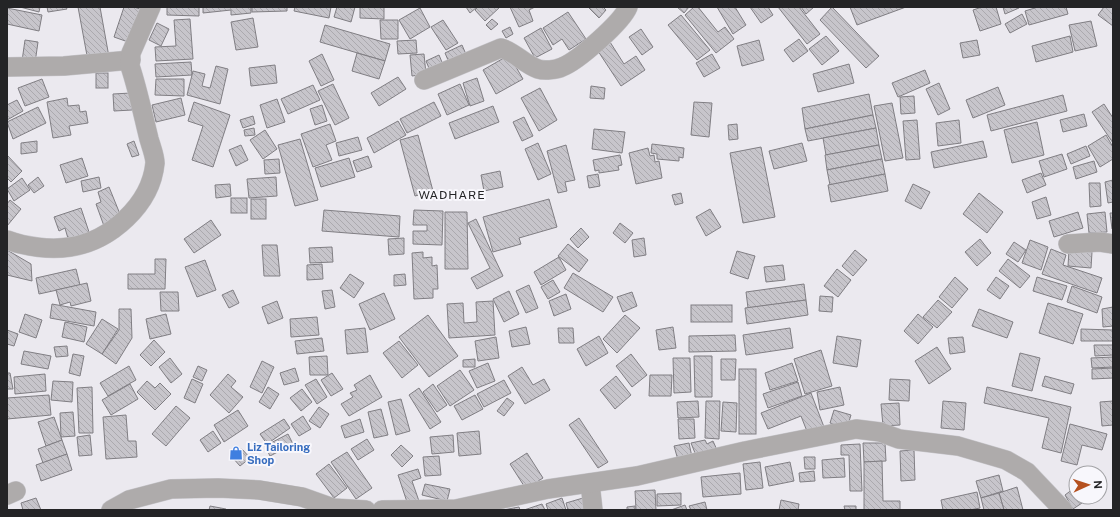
<svg xmlns="http://www.w3.org/2000/svg" width="1120" height="517" font-family="'Public Sans',sans-serif">
	<style>
		.building { fill: url(#building-back-hatch); stroke: #807e83 }
		.lines { fill: none; stroke-linecap: round; stroke-linejoin: round }
		.minor-casing { stroke: #c7c6cb; stroke-width: 20 }
		.minor { stroke: #aeabab; stroke-width: 19 }
		.labels { text-anchor: middle; dominant-baseline: central; stroke-width: 4; stroke-linejoin: round; paint-order: stroke }
		.shop-label { font-size: 11px; font-weight: bold; fill: #366cbe; stroke: #f8f7fc; text-anchor: start }
		.neighbourhood-label { font-size: 12px; letter-spacing: 1px; fill: #242426; stroke: #f8f7fc }
	</style>
	<defs>
		<pattern id="building-back-hatch" width="6" height="6" patternUnits="userSpaceOnUse"><rect width="6" height="6" fill="#c7c5cb"/><path d="M-1 5l2 2M0 0l6 6M5-1l2 2" fill="none" stroke="#aba9ae"/></pattern>
	</defs>
	<rect width="100%" height="100%" fill="#ebe9ef"/>
	<g class="building">
		<path d="M20 7H40L39 12Z"/>
		<path d="M47 7H66L67 9 48 12Z"/>
		<path d="M78 7H100L109 57 88 61Z"/>
		<path d="M124 7H134L143 10 131 43 114 37Z"/>
		<path d="M167 7H199V16L167 15Z"/>
		<path d="M203 7H251V13L231 15V10L203 13Z"/>
		<path d="M252 7H287V11L252 12Z"/>
		<path d="M295 7H331L329 18 294 11Z"/>
		<path d="M337 7H355L351 22 334 17Z"/>
		<path d="M360 7H384V19L360 18Z"/>
		<path d="M466 7H477L470 13Z"/>
		<path d="M478 7H500L485 21 475 10Z"/>
		<path d="M510 7H535L529 10 533 21 519 27Z"/>
		<path d="M588 7H603L606 10 599 18Z"/>
		<path d="M677 7H689L684 13Z"/>
		<path d="M694 7H698L718 32 725 27 734 39 716 53 685 15Z"/>
		<path d="M717 7H735L746 25 733 34Z"/>
		<path d="M750 7H768L773 15 761 23Z"/>
		<path d="M778 7H799L820 34 807 44Z"/>
		<path d="M801 7H814L806 14Z"/>
		<path d="M832 7 879 56 866 68 820 20Z"/>
		<path d="M850 7H906L857 25Z"/>
		<path d="M982 7H996L1001 24 980 31 973 10Z"/>
		<path d="M1003 7H1018L1019 8 1005 14Z"/>
		<path d="M1038 7H1066L1068 14 1029 25 1025 11Z"/>
		<path d="M1104 7H1113V26L1098 15Z"/>
		<path d="M7 8 42 15 39 31 7 24Z"/>
		<path d="M420 8 430 27 410 39 399 20Z"/>
		<path d="M568 12 586 39 569 50 562 39 553 45 543 28Z"/>
		<path d="M1022 14 1027 24 1010 33 1005 24Z"/>
		<path d="M681 15 710 50 697 60 668 25Z"/>
		<path d="M253 18 258 47 236 50 231 22Z"/>
		<path d="M190 19 193 59 156 61 155 47 176 46 174 20Z"/>
		<path d="M492 19 498 24 491 30 486 25Z"/>
		<path d="M380 20H398V39H381Z"/>
		<path d="M443 20 458 43 446 50 431 27Z"/>
		<path d="M1091 21 1097 46 1075 51 1069 25Z"/>
		<path d="M157 23 169 29 161 46 149 40Z"/>
		<path d="M325 25 390 44 385 61 320 42Z"/>
		<path d="M510 27 513 34 506 38 502 31Z"/>
		<path d="M541 28 552 49 535 58 524 38Z"/>
		<path d="M641 29 653 47 642 55 629 37Z"/>
		<path d="M826 36 839 51 822 65 809 49Z"/>
		<path d="M1070 36 1073 52 1036 62 1032 46Z"/>
		<path d="M799 39 808 51 793 62 784 50Z"/>
		<path d="M25 40 38 42 35 63 22 61Z"/>
		<path d="M416 40 417 53 398 54 397 41Z"/>
		<path d="M759 40 764 60 742 66 737 46Z"/>
		<path d="M977 40 980 55 963 58 960 43Z"/>
		<path d="M610 42 624 64 636 56 645 70 621 86 598 51Z"/>
		<path d="M462 45 468 59 451 67 445 53Z"/>
		<path d="M357 53 385 61 379 79 352 71Z"/>
		<path d="M322 54 334 80 321 86 309 61Z"/>
		<path d="M424 54 426 74 412 76 410 55Z"/>
		<path d="M712 54 720 68 704 77 696 63Z"/>
		<path d="M439 55 444 67 431 73 426 61Z"/>
		<path d="M509 55 523 79 496 94 483 70Z"/>
		<path d="M191 62 192 75 156 77 155 64Z"/>
		<path d="M849 64 854 83 818 92 813 74Z"/>
		<path d="M275 65 277 83 251 86 249 68Z"/>
		<path d="M216 66 228 69 220 104 187 95 193 71 205 74 202 86 210 88Z"/>
		<path d="M925 70 930 83 898 97 892 83Z"/>
		<rect x="96" y="73" width="12" height="15"/>
		<path d="M398 77 406 89 379 106 371 93Z"/>
		<path d="M477 78 484 101 470 106 463 83Z"/>
		<path d="M42 79 49 97 25 106 18 88Z"/>
		<path d="M156 79H184V96L155 95Z"/>
		<path d="M939 83 950 109 938 115 926 89Z"/>
		<path d="M333 84 349 118 335 125 318 91Z"/>
		<path d="M460 84 469 105 447 115 438 94Z"/>
		<path d="M313 85 320 100 288 114 281 99Z"/>
		<path d="M591 86 605 88 604 99 590 98Z"/>
		<path d="M998 87 1005 105 973 118 966 100Z"/>
		<path d="M540 88 557 120 539 131 521 98Z"/>
		<path d="M131 93 132 110 114 111 113 94Z"/>
		<path d="M869 94 873 115 805 129 802 108Z"/>
		<path d="M1063 95 1067 111 991 131 987 115Z"/>
		<path d="M914 96 915 113 901 114 900 97Z"/>
		<path d="M67 98 68 106 79 105 80 112 86 111 88 123 69 126 71 135 53 138 47 102Z"/>
		<path d="M181 98 185 115 156 122 152 105Z"/>
		<path d="M277 99 285 122 267 128 260 105Z"/>
		<path d="M17 100 23 111 7 120V105Z"/>
		<path d="M194 102 230 115 213 167 192 160 203 126 188 121Z"/>
		<path d="M434 102 441 116 407 133 400 119Z"/>
		<path d="M694 102 712 103 709 137 691 135Z"/>
		<path d="M892 103 903 158 885 161 874 106Z"/>
		<path d="M1104 104 1113 118V143L1092 112Z"/>
		<path d="M322 105 327 121 315 125 310 109Z"/>
		<path d="M493 106 499 122 455 139 449 123Z"/>
		<path d="M38 107 46 123 13 139 7 122Z"/>
		<path d="M1084 114 1087 126 1063 132 1060 120Z"/>
		<path d="M873 115 876 128 808 141 805 129Z"/>
		<path d="M253 116 255 124 243 128 240 120Z"/>
		<path d="M524 117 533 136 522 141 513 122Z"/>
		<path d="M917 120 920 159 906 160 903 121Z"/>
		<path d="M959 120 961 143 938 146 936 123Z"/>
		<path d="M398 121 406 135 374 153 367 138Z"/>
		<path d="M1037 122 1044 155 1012 163 1004 130Z"/>
		<path d="M330 124 336 141 326 145 332 160 313 167 301 134Z"/>
		<path d="M737 124 738 139 729 140 728 125Z"/>
		<path d="M254 128 255 135 245 136 244 130Z"/>
		<path d="M876 128 879 145 826 155 823 138Z"/>
		<path d="M594 129 625 132 622 153 592 149Z"/>
		<path d="M265 130 277 149 263 159 250 140Z"/>
		<path d="M418 135 433 191 415 196 400 140Z"/>
		<path d="M1106 135 1113 147V159L1100 167 1088 146Z"/>
		<path d="M358 137 362 150 339 156 336 143Z"/>
		<path d="M300 139 318 200 295 206 278 145Z"/>
		<path d="M37 141V152L21 154V143Z"/>
		<path d="M134 141 139 155 132 157 127 144Z"/>
		<path d="M983 141 987 157 934 168 931 152Z"/>
		<path d="M538 143 551 174 538 180 525 149Z"/>
		<path d="M802 143 807 161 774 169 769 151Z"/>
		<path d="M652 144 684 148 683 158 679 157V161L657 159V154L651 153Z"/>
		<path d="M241 145 248 160 236 166 229 150Z"/>
		<path d="M566 145 575 180 565 182 567 191 558 193 547 151Z"/>
		<path d="M879 145 882 159 827 170 825 155Z"/>
		<path d="M1086 146 1090 156 1071 164 1067 154Z"/>
		<path d="M761 147 775 217 743 223 730 153Z"/>
		<path d="M648 148 650 156 654 155 655 162 659 161 662 178 636 184 629 153Z"/>
		<path d="M1062 154 1067 169 1044 177 1039 161Z"/>
		<path d="M7 155 22 171 11 182 7 178Z"/>
		<path d="M620 155 622 165 618 166 619 170 599 173V170L595 171 593 160Z"/>
		<path d="M368 156 372 167 357 172 353 161Z"/>
		<path d="M82 158 88 176 66 183 60 165Z"/>
		<path d="M349 158 355 177 321 187 315 168Z"/>
		<path d="M279 159 280 173 265 174 264 160Z"/>
		<path d="M882 159 885 174 830 185 827 170Z"/>
		<path d="M1094 161 1097 172 1076 179 1073 167Z"/>
		<path d="M500 171 503 187 484 191 481 175Z"/>
		<path d="M1041 173 1046 185 1027 193 1022 180Z"/>
		<path d="M598 174 600 186 589 188 587 176Z"/>
		<path d="M885 174 888 191 831 202 828 185Z"/>
		<path d="M38 177 44 186 34 193 28 185Z"/>
		<path d="M99 177 101 188 83 192 81 181Z"/>
		<path d="M276 177 277 196 249 198 247 179Z"/>
		<path d="M22 178 30 190 14 201 7 189Z"/>
		<path d="M1113 180V202L1108 203 1105 182Z"/>
		<path d="M1089 183H1100L1101 206 1090 207Z"/>
		<path d="M230 184 231 196 216 198 215 185Z"/>
		<path d="M913 184 930 192 921 209 905 201Z"/>
		<path d="M109 187 122 219 104 226 96 204 101 202 98 192Z"/>
		<path d="M681 193 683 203 675 205 672 195Z"/>
		<path d="M979 193 1003 212 987 233 963 214Z"/>
		<path d="M1046 197 1051 215 1037 219 1032 202Z"/>
		<rect x="231" y="198" width="16" height="15"/>
		<rect x="251" y="199" width="15" height="20"/>
		<path d="M549 199 557 227 519 238 521 244 493 252 483 217Z"/>
		<path d="M10 200 21 209 7 226V204Z"/>
		<path d="M81 208 90 235 69 242 65 228 59 231 54 217Z"/>
		<path d="M710 209 721 227 706 236 696 217Z"/>
		<path d="M324 210 400 216 399 237 322 231Z"/>
		<path d="M414 210 443 211 442 245 413 244V231H427V225H413Z"/>
		<path d="M445 212H467L468 269H445Z"/>
		<path d="M1078 212 1083 228 1054 237 1049 221Z"/>
		<path d="M1105 212 1107 232 1089 233 1087 214Z"/>
		<path d="M1110 213H1113V229H1112Z"/>
		<path d="M476 219 503 276 477 289 471 278 490 268 468 223Z"/>
		<path d="M211 220 221 235 194 253 184 239Z"/>
		<path d="M620 223 633 233 625 243 613 233Z"/>
		<path d="M581 228 589 237 578 248 570 239Z"/>
		<path d="M404 238V254L389 255 388 239Z"/>
		<path d="M644 238 646 255 634 257 632 240Z"/>
		<path d="M980 239 991 253 977 266 965 252Z"/>
		<path d="M1030 240 1048 247 1041 270 1022 263Z"/>
		<path d="M1014 242 1026 250 1018 262 1006 254Z"/>
		<path d="M568 244 588 260 579 272 558 256Z"/>
		<path d="M262 245H277L280 276H264Z"/>
		<path d="M332 247 333 262 310 263 309 248Z"/>
		<path d="M1051 249 1066 255 1063 265 1102 278 1097 293 1042 274Z"/>
		<path d="M7 250 31 264 32 281 7 275Z"/>
		<path d="M855 250 867 260 853 276 842 266Z"/>
		<path d="M1069 250 1092 252 1091 268 1068 266Z"/>
		<path d="M737 251 755 256 748 279 730 273Z"/>
		<path d="M423 252V258L432 257V266L437 265 438 289H433V298L414 299 412 253Z"/>
		<path d="M559 257 566 270 541 285 534 272Z"/>
		<path d="M155 259H166L165 289H128V274H155Z"/>
		<path d="M1008 259 1030 276 1020 288 999 271Z"/>
		<path d="M205 260 216 290 197 297 185 267Z"/>
		<path d="M322 264 323 279 307 280V265Z"/>
		<path d="M783 265 785 280 766 282 764 267Z"/>
		<path d="M76 269 80 285 39 294 36 278Z"/>
		<path d="M837 269 851 280 838 297 824 286Z"/>
		<path d="M573 273 613 297 603 312 564 288Z"/>
		<path d="M350 274 364 283 354 298 340 288Z"/>
		<path d="M405 274 406 285 394 286V275Z"/>
		<path d="M955 277 968 289 952 308 939 297Z"/>
		<path d="M996 277 1009 286 1000 299 987 290Z"/>
		<path d="M1037 277 1067 286 1062 300 1033 291Z"/>
		<path d="M553 280 560 292 548 299 541 287Z"/>
		<path d="M87 283 91 301 71 306 70 302 60 305 56 290Z"/>
		<path d="M804 284 806 300 748 308 746 292Z"/>
		<path d="M529 285 538 308 526 313 516 291Z"/>
		<path d="M1072 286 1102 297 1097 313 1067 302Z"/>
		<path d="M233 290 239 303 229 308 222 295Z"/>
		<path d="M332 290 335 307 325 309 322 291Z"/>
		<path d="M509 291 519 314 504 322 493 299Z"/>
		<path d="M160 292H178L179 311H161Z"/>
		<path d="M632 292 637 306 623 312 617 297Z"/>
		<path d="M384 293 395 319 370 330 359 304Z"/>
		<path d="M566 294 571 309 554 316 549 301Z"/>
		<path d="M820 296 833 297 832 312 819 311Z"/>
		<path d="M806 300 808 315 747 324 745 308Z"/>
		<path d="M938 300 952 312 937 328 923 317Z"/>
		<path d="M277 301 283 318 268 324 262 307Z"/>
		<path d="M493 301 495 335 449 338 447 304 463 303 464 323 477 322 476 302Z"/>
		<path d="M1048 303 1083 314 1073 344 1039 333Z"/>
		<path d="M52 304 96 312 94 326 50 318Z"/>
		<rect x="691" y="305" width="41" height="17"/>
		<path d="M1113 307V326L1103 327 1102 309Z"/>
		<path d="M119 309H131L132 338 116 364 102 354 119 330Z"/>
		<path d="M979 309 1013 322 1007 338 972 326Z"/>
		<path d="M25 314 42 320 36 338 19 332Z"/>
		<path d="M166 314 171 334 150 339 146 319Z"/>
		<path d="M918 314 933 327 918 344 904 331Z"/>
		<path d="M428 315 458 356 429 377 399 337Z"/>
		<path d="M625 315 640 328 617 353 603 339Z"/>
		<path d="M317 317 319 335 291 337 290 319Z"/>
		<path d="M102 319 118 329 102 354 86 344Z"/>
		<path d="M65 322 87 327 84 342 62 337Z"/>
		<path d="M526 327 530 344 512 347 509 331Z"/>
		<path d="M673 327 676 348 659 350 656 330Z"/>
		<path d="M365 328 368 352 347 354 345 330Z"/>
		<path d="M558 328H573L574 343H559Z"/>
		<path d="M790 328 793 348 746 355 743 335Z"/>
		<path d="M1081 329 1113 330V341H1081Z"/>
		<path d="M7 330 18 334 14 346 7 344Z"/>
		<path d="M735 335 736 351 689 352V336Z"/>
		<path d="M599 336 608 353 586 366 577 349Z"/>
		<path d="M837 336 861 340 857 367 833 363Z"/>
		<path d="M496 337 499 358 478 361 475 341Z"/>
		<path d="M963 337 965 352 950 354 948 338Z"/>
		<path d="M322 338 324 351 297 354 295 341Z"/>
		<path d="M154 340 165 352 151 366 140 355Z"/>
		<path d="M399 341 418 365 402 378 383 353Z"/>
		<path d="M1094 345H1113V355L1095 356Z"/>
		<path d="M67 346 68 356 56 357 54 347Z"/>
		<path d="M937 347 951 369 929 384 915 361Z"/>
		<path d="M821 350 832 386 805 394 794 359Z"/>
		<path d="M24 351 51 356 48 369 21 364Z"/>
		<path d="M1020 353 1040 358 1032 391 1012 386Z"/>
		<path d="M73 354 84 356 80 376 69 373Z"/>
		<path d="M631 354 647 375 632 387 616 366Z"/>
		<path d="M327 356 328 375H310L309 357Z"/>
		<path d="M694 356H712V397H695Z"/>
		<path d="M1113 357V367L1092 368 1091 358Z"/>
		<path d="M170 358 182 374 171 383 159 367Z"/>
		<path d="M673 358H690L691 392 674 393Z"/>
		<path d="M475 359V367H463V360Z"/>
		<path d="M721 359H736L735 380H721Z"/>
		<path d="M262 361 274 367 262 393 250 387Z"/>
		<path d="M488 363 495 381 477 388 469 371Z"/>
		<path d="M792 363 798 381 770 390 765 373Z"/>
		<path d="M129 366 136 380 108 396 100 383Z"/>
		<path d="M198 366 207 370 202 381 193 377Z"/>
		<path d="M522 367 533 385 544 379 550 390 525 404 508 376Z"/>
		<path d="M295 368 299 381 284 385 280 373Z"/>
		<path d="M1113 368V378L1092 379V369Z"/>
		<rect x="739" y="369" width="17" height="65"/>
		<path d="M460 370 474 390 450 406 437 386Z"/>
		<path d="M7 373H10L13 389H7Z"/>
		<path d="M332 373 343 389 331 396 321 380Z"/>
		<path d="M45 374 46 391 15 394 14 377Z"/>
		<path d="M228 374 236 381 231 387 243 397 229 413 210 395Z"/>
		<path d="M370 375 382 397 349 416 341 404 353 397 350 393 357 390 354 385Z"/>
		<path d="M650 375H672L671 396H649Z"/>
		<path d="M616 376 631 395 615 409 600 390Z"/>
		<path d="M1045 376 1074 384 1071 394 1042 386Z"/>
		<path d="M192 379 203 384 195 403 184 398Z"/>
		<path d="M316 379 327 397 317 404 305 385Z"/>
		<path d="M890 379 910 380 909 401 889 400Z"/>
		<path d="M504 380 511 393 484 407 477 394Z"/>
		<path d="M53 381 73 382 72 402 51 400Z"/>
		<path d="M147 381 155 388 160 383 171 394 155 410 137 392Z"/>
		<path d="M798 382 802 396 768 408 763 394Z"/>
		<path d="M130 384 138 399 111 415 102 400Z"/>
		<path d="M433 384 447 405 437 412 423 392Z"/>
		<path d="M92 387 93 433H79L77 388Z"/>
		<path d="M268 387 279 394 270 409 259 402Z"/>
		<path d="M840 387 844 405 820 410 817 392Z"/>
		<path d="M987 387 1071 407 1061 453 1042 448 1049 418 984 403Z"/>
		<path d="M419 388 441 422 430 429 409 395Z"/>
		<path d="M302 389 312 402 301 411 290 398Z"/>
		<path d="M811 393 824 427 808 434 801 416 768 429 761 413Z"/>
		<path d="M49 395 51 415 7 419V398Z"/>
		<path d="M475 395 483 409 462 420 454 406Z"/>
		<path d="M507 398 514 403 504 416 497 411Z"/>
		<path d="M401 399 410 431 396 435 388 402Z"/>
		<path d="M698 401 699 417 678 418 677 402Z"/>
		<path d="M706 401H720L719 439 705 438Z"/>
		<path d="M943 401 966 403 964 430 941 428Z"/>
		<path d="M1113 401V425L1102 426 1100 402Z"/>
		<path d="M723 402 737 403 736 432 721 431Z"/>
		<path d="M899 403 900 425 883 426 881 404Z"/>
		<path d="M176 406 190 418 166 446 152 434Z"/>
		<path d="M319 407 329 414 320 428 309 421Z"/>
		<path d="M381 409 388 435 374 438 368 412Z"/>
		<path d="M238 410 248 426 224 442 214 425Z"/>
		<path d="M834 410 851 415 847 428 830 423Z"/>
		<path d="M73 412 75 436 61 437 60 413Z"/>
		<path d="M126 415 128 441H136L137 457 106 459 103 417Z"/>
		<path d="M303 416 311 429 299 436 291 424Z"/>
		<path d="M54 417 62 440 46 446 38 422Z"/>
		<path d="M579 418 608 462 598 468 569 425Z"/>
		<path d="M284 419 290 428 267 444 260 434Z"/>
		<path d="M360 419 364 432 345 438 341 426Z"/>
		<path d="M678 419H694L695 438 679 439Z"/>
		<path d="M1070 424 1107 434 1102 450 1082 445 1077 465 1061 461Z"/>
		<path d="M213 431 221 443 208 452 200 440Z"/>
		<path d="M479 431 481 454 459 456 457 433Z"/>
		<path d="M288 434 293 444 270 456 265 446Z"/>
		<path d="M90 435 92 455 79 456 77 437Z"/>
		<path d="M453 435 454 452 432 454 430 437Z"/>
		<path d="M367 439 374 450 358 460 351 449Z"/>
		<path d="M62 440 67 454 43 463 38 449Z"/>
		<path d="M705 440 707 444 713 441 717 450 697 458 691 443Z"/>
		<path d="M689 443 692 457 678 460 674 446Z"/>
		<path d="M863 443H885L886 461 864 462Z"/>
		<path d="M860 444 862 491H850L849 455H841V445Z"/>
		<path d="M401 445 413 456 402 467 391 455Z"/>
		<path d="M242 449 250 458 240 466 232 457Z"/>
		<path d="M914 450 915 480 901 481 900 451Z"/>
		<path d="M347 452 372 488 356 499 331 462Z"/>
		<path d="M527 453 543 478 526 489 510 464Z"/>
		<path d="M67 454 72 470 41 481 36 465Z"/>
		<path d="M439 456 441 475 425 476 423 457Z"/>
		<path d="M804 457H815V469H805Z"/>
		<path d="M844 458 845 477 823 478 822 460Z"/>
		<path d="M882 461 883 501H900V510H864V462Z"/>
		<path d="M760 462 763 488 746 490 743 464Z"/>
		<path d="M790 462 794 481 769 486 765 467Z"/>
		<path d="M329 464 347 488 334 498 316 474Z"/>
		<path d="M418 469 421 478 412 481 420 504 409 508 398 475Z"/>
		<path d="M814 471 815 481 800 482 799 473Z"/>
		<path d="M740 473 741 494 703 497 701 477Z"/>
		<path d="M999 475 1003 491 981 498 976 481Z"/>
		<path d="M425 484 450 489 447 501 422 495Z"/>
		<path d="M1017 487 1023 510H1004L999 493Z"/>
		<path d="M1073 489 1076 497H1078L1082 503 1073 509 1065 495Z"/>
		<path d="M655 490 656 510H636L635 491Z"/>
		<path d="M977 492 980 508 970 510H943L941 500Z"/>
		<path d="M681 493V505L657 506V494Z"/>
		<path d="M999 493 1004 510H984L981 498Z"/>
		<path d="M36 498 41 510H23L21 503Z"/>
		<path d="M562 498 566 510H548L546 504Z"/>
		<path d="M583 498 586 510H568L566 503Z"/>
		<path d="M781 500 799 504 798 510H779Z"/>
		<path d="M705 502 707 510H691L689 506Z"/>
		<path d="M542 504 545 510H524Z"/>
		<path d="M685 505 687 510H671Z"/>
		<path d="M210 506 226 509V510H209Z"/>
		<path d="M635 506V510H627V507Z"/>
		<path d="M844 506H856V510H845Z"/>
		<path d="M519 507 520 510H503Z"/>
	</g>
	<g class="lines">
		<g class="minor-casing">
			<g id="minor">
				<path d="M7 67 64 66 131 60"/>
				<path d="M424 80 501 48C515 52 524 64 538 69 544 71 556 70 562 67 578 61 622 22 628 7"/>
				<path d="M7 240C26 247 50 250 70 247 110 241 151 205 155 163 155 156 151 146 149 139 143 115 138 90 130 66L131 53 151 7"/>
				<path d="M1068 244 1100 242 1113 244"/>
				<path d="M590 483 593 510"/>
				<path d="M7 495 16 491"/>
				<path d="M111 510 129 500 171 489 218 488 259 490 302 497 333 508 366 510"/>
				<path d="M382 510 456 509 548 489 637 476 745 451 856 429 880 432 899 439 958 446 1006 460 1027 472 1063 510"/>
			</g>
		</g>
		<use href="#minor" class="minor"/>
	</g>
	<defs>
		<g id="shop-bare" transform="scale(1.08)"><path d="M-5-2.5h2.3a2.7 3.5 0 0 1 5.4 0H5L5.5 6h-11ZM-1.5-2.5h3a1.5 2.3 0 0 0-3 0Z" fill="#3f7fe0" stroke="#f8f7fc" stroke-width="2.5" paint-order="stroke"/></g>
	</defs>
	<g fill-rule="evenodd">
		<use href="#shop-bare" x="236" y="453"/>
	</g>
	<g class="labels">
		<g class="shop-label">
			<text x="247" y="447">Liz Tailoring<tspan x="247" dy="13">Shop</tspan></text>
		</g>
		<g class="neighbourhood-label">
			<text x="452" y="195">WADHARE</text>
		</g>
	</g>
	<rect width="1120" height="517" fill="none" stroke="#242426" stroke-width="16"/>
	<g transform="translate(1088 485) rotate(87)"><circle r="19" fill="#f8f7fc" stroke="#a3a3a6"/>
	<path d="M0-3L7 15L0 10L-7 15Z" fill="#b5501f"/>
	<text y="-6" font-size="11" font-weight="bold" text-anchor="middle" fill="#242426">N</text>
	</g>
</svg>
